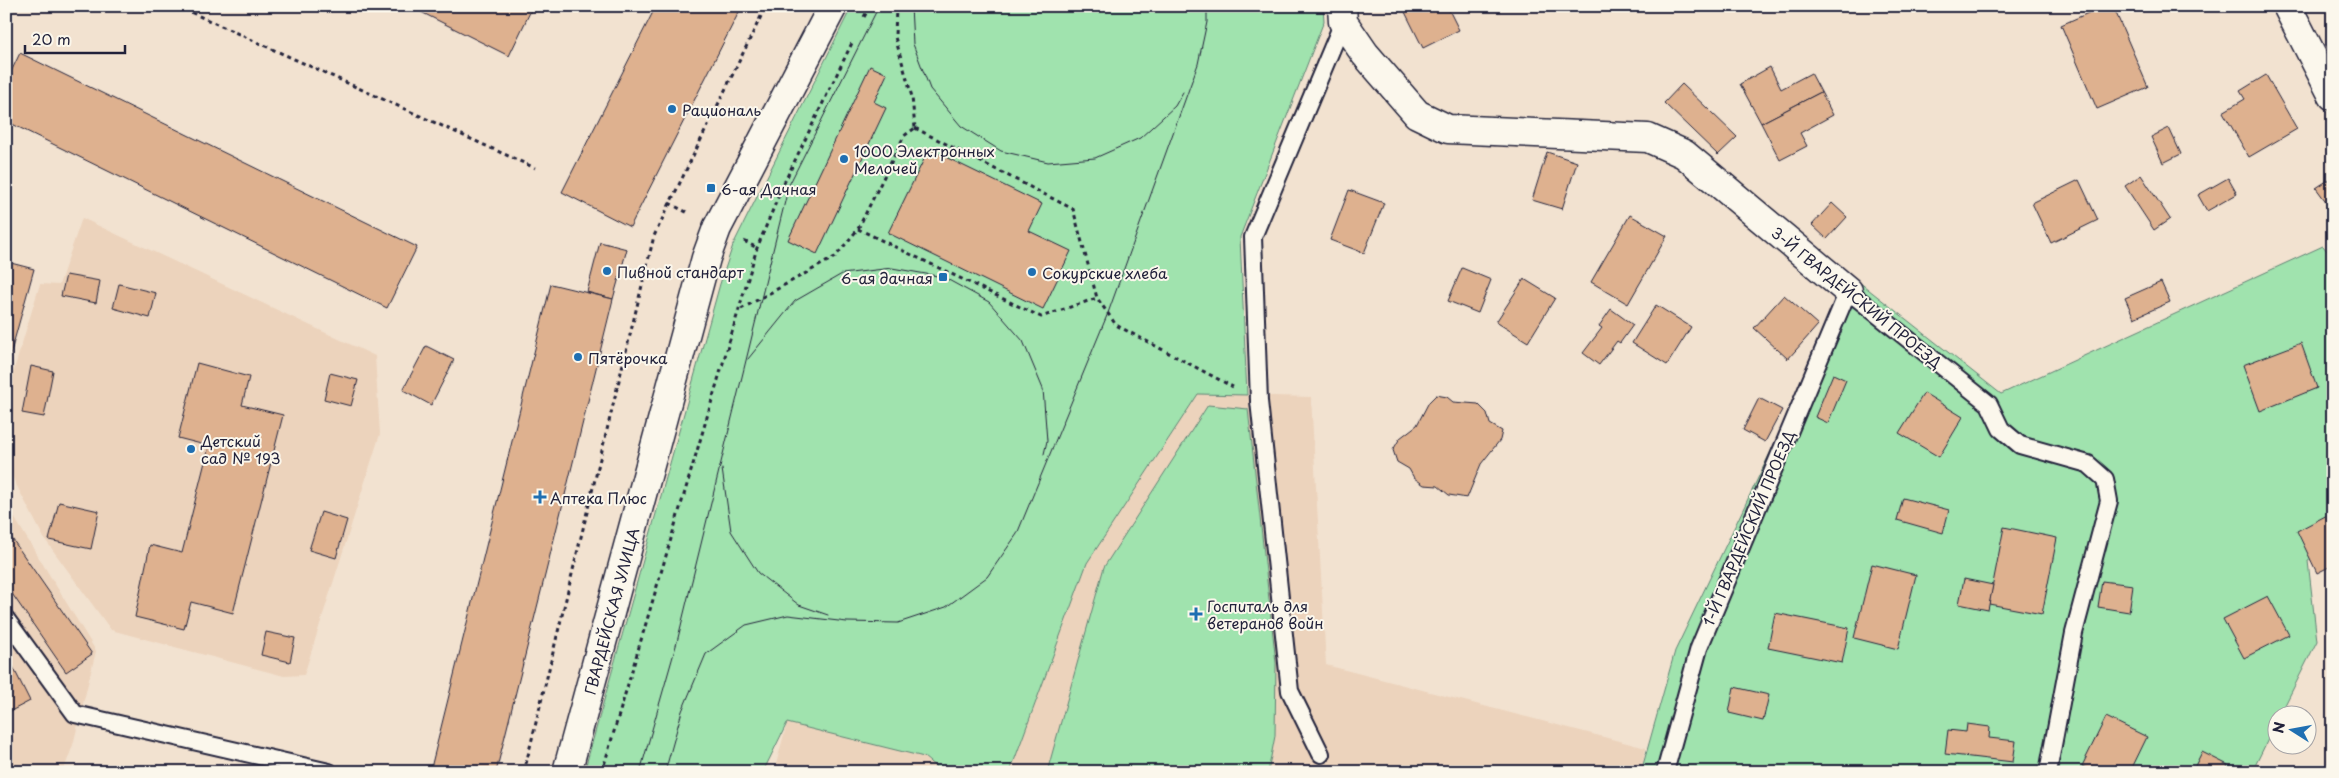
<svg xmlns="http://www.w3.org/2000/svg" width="2339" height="778" font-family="'Playpen Sans',sans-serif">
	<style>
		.built { fill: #ecd3bc }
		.green { fill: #a0e3ae; stroke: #618274 }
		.building { fill: #deb18f; stroke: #22223b }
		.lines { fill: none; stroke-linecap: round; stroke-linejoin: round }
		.lane-casing { stroke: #22223b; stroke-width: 20 }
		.street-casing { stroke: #22223b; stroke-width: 31 }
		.secondary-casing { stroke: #22223b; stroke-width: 31 }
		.path { stroke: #22223b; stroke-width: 3; stroke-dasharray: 4 4; stroke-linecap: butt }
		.lane { stroke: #fbf7ec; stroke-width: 16 }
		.street { stroke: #fbf7ec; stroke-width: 28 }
		.secondary { stroke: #fbf7ec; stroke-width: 28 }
		.tram { stroke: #22223b; stroke-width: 1 }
		.poi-dot { fill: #1f6fb2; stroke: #fbf7ec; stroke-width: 2 }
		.labels { text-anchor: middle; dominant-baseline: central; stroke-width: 4; stroke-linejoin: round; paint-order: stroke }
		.poi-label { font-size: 15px; fill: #22223b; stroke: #fbf7ec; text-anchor: start }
		.street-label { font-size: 15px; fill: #22223b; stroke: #fbf7ec }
	</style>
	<rect width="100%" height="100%" fill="#f2e2d0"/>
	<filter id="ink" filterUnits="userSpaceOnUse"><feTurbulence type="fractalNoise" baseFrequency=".02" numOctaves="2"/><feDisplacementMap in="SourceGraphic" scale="10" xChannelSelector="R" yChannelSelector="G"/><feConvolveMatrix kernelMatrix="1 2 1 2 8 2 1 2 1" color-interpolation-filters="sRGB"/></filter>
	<g filter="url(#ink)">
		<g class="built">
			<path d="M82 218 375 356 380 434 304 675 284 676 111 630 44 538 6 465V396L40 284 59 285Z"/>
			<path d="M1198 394 1311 397 1326 665 1646 748 1641 772H1010L1087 563Z"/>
			<path d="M6 504 96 651 73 745 63 772H6Z"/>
			<path d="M787 723 924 757 942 772H774Z"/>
		</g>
		<g class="green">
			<path d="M852 6H1323L1324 21 1240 237 1247 395 1198 394 1087 563 1010 772H942L924 757 787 723 763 772H584L720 284 733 245Z"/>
			<path d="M2323 246 2333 258V550L2308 561 2317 641 2280 715 2276 716V723L2252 772H1641L1675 651 1854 278 2001 394Z"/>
			<path d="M1208 405 1248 409 1276 663 1275 736 1268 772H1047L1104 567Z"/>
		</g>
		<g class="building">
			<path d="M409 6H533L509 56Z"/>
			<path d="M656 6H742L630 227 562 192Z"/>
			<path d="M1402 6H1447L1459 30 1423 48Z"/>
			<path d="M2104 6H2113L2148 87 2097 109 2061 25Z"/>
			<path d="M20 53 417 247 387 308 6 121V82Z"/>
			<path d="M870 66 887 74 874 102 886 108 817 254 788 240Z"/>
			<path d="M1770 67 1781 89 1811 73 1821 92 1761 123 1740 84Z"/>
			<path d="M2266 75 2297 129 2249 157 2223 112 2245 99 2240 91Z"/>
			<path d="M1682 84 1737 137 1718 155 1664 103Z"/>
			<path d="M1821 92 1833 115 1800 133 1807 146 1780 160 1761 123Z"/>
			<path d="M2169 128 2181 154 2163 163 2151 137Z"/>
			<path d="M929 149 1042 204 1029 231 1071 251 1043 309 888 233Z"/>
			<path d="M1547 152 1577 162 1562 209 1532 200Z"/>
			<path d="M2141 175 2170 219 2154 230 2125 186Z"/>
			<path d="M2333 177V211L2316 188Z"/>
			<path d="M2228 178 2237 194 2207 211 2198 195Z"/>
			<path d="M2079 180 2098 220 2051 243 2032 203Z"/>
			<path d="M1349 190 1384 203 1364 253 1330 240Z"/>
			<path d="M1832 203 1847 217 1827 239 1812 225Z"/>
			<path d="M1630 215 1667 236 1628 304 1591 282Z"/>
			<path d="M600 242 627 249 613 299 587 292Z"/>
			<path d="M7 262 34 269 6 370V263Z"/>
			<path d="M1462 268 1491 280 1478 313 1448 301Z"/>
			<path d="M66 275 100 281 96 303 61 296Z"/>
			<path d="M1524 279 1555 298 1528 342 1496 322Z"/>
			<path d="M2161 282 2170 302 2134 318 2125 298Z"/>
			<path d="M119 284 156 293 150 318 113 308Z"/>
			<path d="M551 284 613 299 563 503 496 772H430Z"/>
			<path d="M1784 295 1818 325 1788 359 1754 328Z"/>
			<path d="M1656 305 1691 327 1667 365 1632 343Z"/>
			<path d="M1611 309 1633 325 1620 343 1617 341 1599 365 1583 353 1602 328 1599 326Z"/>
			<path d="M2301 343 2317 388 2260 411 2243 365Z"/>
			<path d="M426 346 454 360 431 405 403 390Z"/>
			<path d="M197 363 249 377 242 405 283 415 233 613 191 602 184 629 135 617 150 545 182 553 209 446 178 438Z"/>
			<path d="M31 366 53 371 44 417 22 413Z"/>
			<path d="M330 373 358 380 351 406 324 399Z"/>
			<path d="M1833 374 1846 380 1828 423 1815 417Z"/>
			<path d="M1924 393 1963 417 1939 457 1899 433Z"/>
			<path d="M1436 395 1447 397 1453 402 1478 404 1487 413 1490 424 1502 431 1500 440 1481 464 1467 498 1449 495 1438 486 1424 485 1414 478 1409 469 1397 462 1393 450 1400 438 1417 425 1429 402Z"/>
			<path d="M1759 398 1782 410 1765 442 1743 430Z"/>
			<path d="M1903 498 1949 510 1943 533 1897 520Z"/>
			<path d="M59 502 99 511 91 549 49 540Z"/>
			<path d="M321 512 347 520 336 558 309 550Z"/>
			<path d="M2333 512V565L2317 573 2297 531Z"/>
			<path d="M2004 527 2057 538 2042 614 1989 604Z"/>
			<path d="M6 530 92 654 66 672 6 585Z"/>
			<path d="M1872 564 1916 575 1898 649 1854 638Z"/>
			<path d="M1964 579 1993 585 1988 610 1959 604Z"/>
			<path d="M2102 581 2133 585 2129 612 2098 607Z"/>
			<path d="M2268 596 2289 635 2244 658 2223 619Z"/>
			<path d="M1775 613 1849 628 1842 663 1768 648Z"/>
			<path d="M266 632 295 638 290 662 261 655Z"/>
			<path d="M6 653 30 701 9 712 6 707Z"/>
			<path d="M1734 687 1769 695 1763 721 1729 713Z"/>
			<path d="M2106 717 2147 737 2130 772H2094L2082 766Z"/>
			<path d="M1967 724 1990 727 1989 738 2016 741 2013 762 1945 754 1948 730 1966 732Z"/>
			<path d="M2202 752 2228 765 2225 772H2192Z"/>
		</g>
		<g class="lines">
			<g class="lane-casing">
				<g id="lane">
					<path d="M6 619 75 714 329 772"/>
					<path d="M1321 754 1290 691 1259 401 1253 237 1343 22"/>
					<path d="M1665 772 1699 648 1848 291 1989 404 2001 429 2020 445 2088 464 2105 479 2109 501 2074 633 2048 772"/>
				</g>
			</g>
			<g class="street-casing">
				<g id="street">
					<path d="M1342 6 1343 22 1365 54 1417 114 1448 129 1648 138 1684 154 1848 291"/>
					<path d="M2287 6 2333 96"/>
				</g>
			</g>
			<g class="secondary-casing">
				<path id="secondary" d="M567 772 706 258 717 228 833 6"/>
			</g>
			<g class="path">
				<path d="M177 6 535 168"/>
				<path d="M896 6 895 37 912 97 915 128"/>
				<path d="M864 17 870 6"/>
				<path d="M915 128 1073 209 1097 298 1116 325 1233 387"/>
				<path d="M669 203 690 214"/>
				<path d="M858 229 1041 317 1097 298"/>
				<path d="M744 241 757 248"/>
				<path d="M741 309 835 257 858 229 904 136 915 128"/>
				<path d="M524 772 654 236 766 6"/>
				<path d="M602 772 757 248 784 183 852 43"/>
			</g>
			<use href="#lane" class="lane"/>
			<use href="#street" class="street"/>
			<use href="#secondary" class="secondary"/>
			<g class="tram">
				<path d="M911 6 913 44 930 89 961 126 1001 151 1048 162 1095 158 1140 138 1175 106 1183 92"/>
				<path d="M748 359 795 301 842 274 892 268 943 277 989 302 1023 341 1043 389 1047 441 1044 454"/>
				<path d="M722 469 731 531 758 573 799 605 828 615"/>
				<path d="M640 772 677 642 789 185 879 6"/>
				<path d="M665 772 682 711 706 654 746 625 788 615 847 622 898 623 946 607 987 577 1017 534 1108 313 1198 64 1207 22V6"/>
			</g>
		</g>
	</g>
	<g class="poi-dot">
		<circle cx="672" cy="109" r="5"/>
		<circle cx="844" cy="159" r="5"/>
		<rect x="706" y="183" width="10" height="10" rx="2.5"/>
		<circle cx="607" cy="271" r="5"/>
		<circle cx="1032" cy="272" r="5"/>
		<rect x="938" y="272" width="10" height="10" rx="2.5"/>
		<circle cx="578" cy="357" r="5"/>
		<circle cx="191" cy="449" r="5"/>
		<path d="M537.5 489.5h5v5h5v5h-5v5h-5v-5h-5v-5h5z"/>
		<path d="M1193.5 606.5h5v5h5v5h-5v5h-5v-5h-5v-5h5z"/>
	</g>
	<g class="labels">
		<g class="poi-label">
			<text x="682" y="109">Рациональ</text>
			<text x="854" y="150">1000 Электронных<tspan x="854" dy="17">Мелочей</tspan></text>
			<text x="721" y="188">6-ая Дачная</text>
			<text x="617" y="271">Пивной стандарт</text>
			<text x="1042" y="272">Сокурские хлеба</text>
			<text x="933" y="277" text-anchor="end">6-ая дачная</text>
			<text x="588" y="357">Пятёрочка</text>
			<text x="201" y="440">Детский<tspan x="201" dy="17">сад № 193</tspan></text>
			<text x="550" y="497">Аптека Плюс</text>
			<text x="1207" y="605">Госпиталь для<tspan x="1207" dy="17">ветеранов войн</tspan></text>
		</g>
		<g class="street-label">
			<text transform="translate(1857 297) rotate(39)">3-Й ГВАРДЕЙСКИЙ ПРОЕЗД</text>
			<text transform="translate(1748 528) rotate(-67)">1-Й ГВАРДЕЙСКИЙ ПРОЕЗД</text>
			<text transform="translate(611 611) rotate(-75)">ГВАРДЕЙСКАЯ УЛИЦА</text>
		</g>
	</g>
	<rect width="2339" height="778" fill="none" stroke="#fbf7ec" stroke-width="25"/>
	<rect x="12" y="12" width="2314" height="753" fill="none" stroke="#22223b" stroke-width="2" filter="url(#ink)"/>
	<g transform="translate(2292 730) rotate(281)"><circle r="24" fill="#fbf7ec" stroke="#a4a2a5"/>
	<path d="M0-4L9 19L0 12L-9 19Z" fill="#1f6fb2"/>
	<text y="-8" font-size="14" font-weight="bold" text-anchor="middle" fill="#22223b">N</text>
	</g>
	<path d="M25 45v8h100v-8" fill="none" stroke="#22223b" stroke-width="2.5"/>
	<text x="32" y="45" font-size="15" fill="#22223b" stroke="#fbf7ec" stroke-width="4" paint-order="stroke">20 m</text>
</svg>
